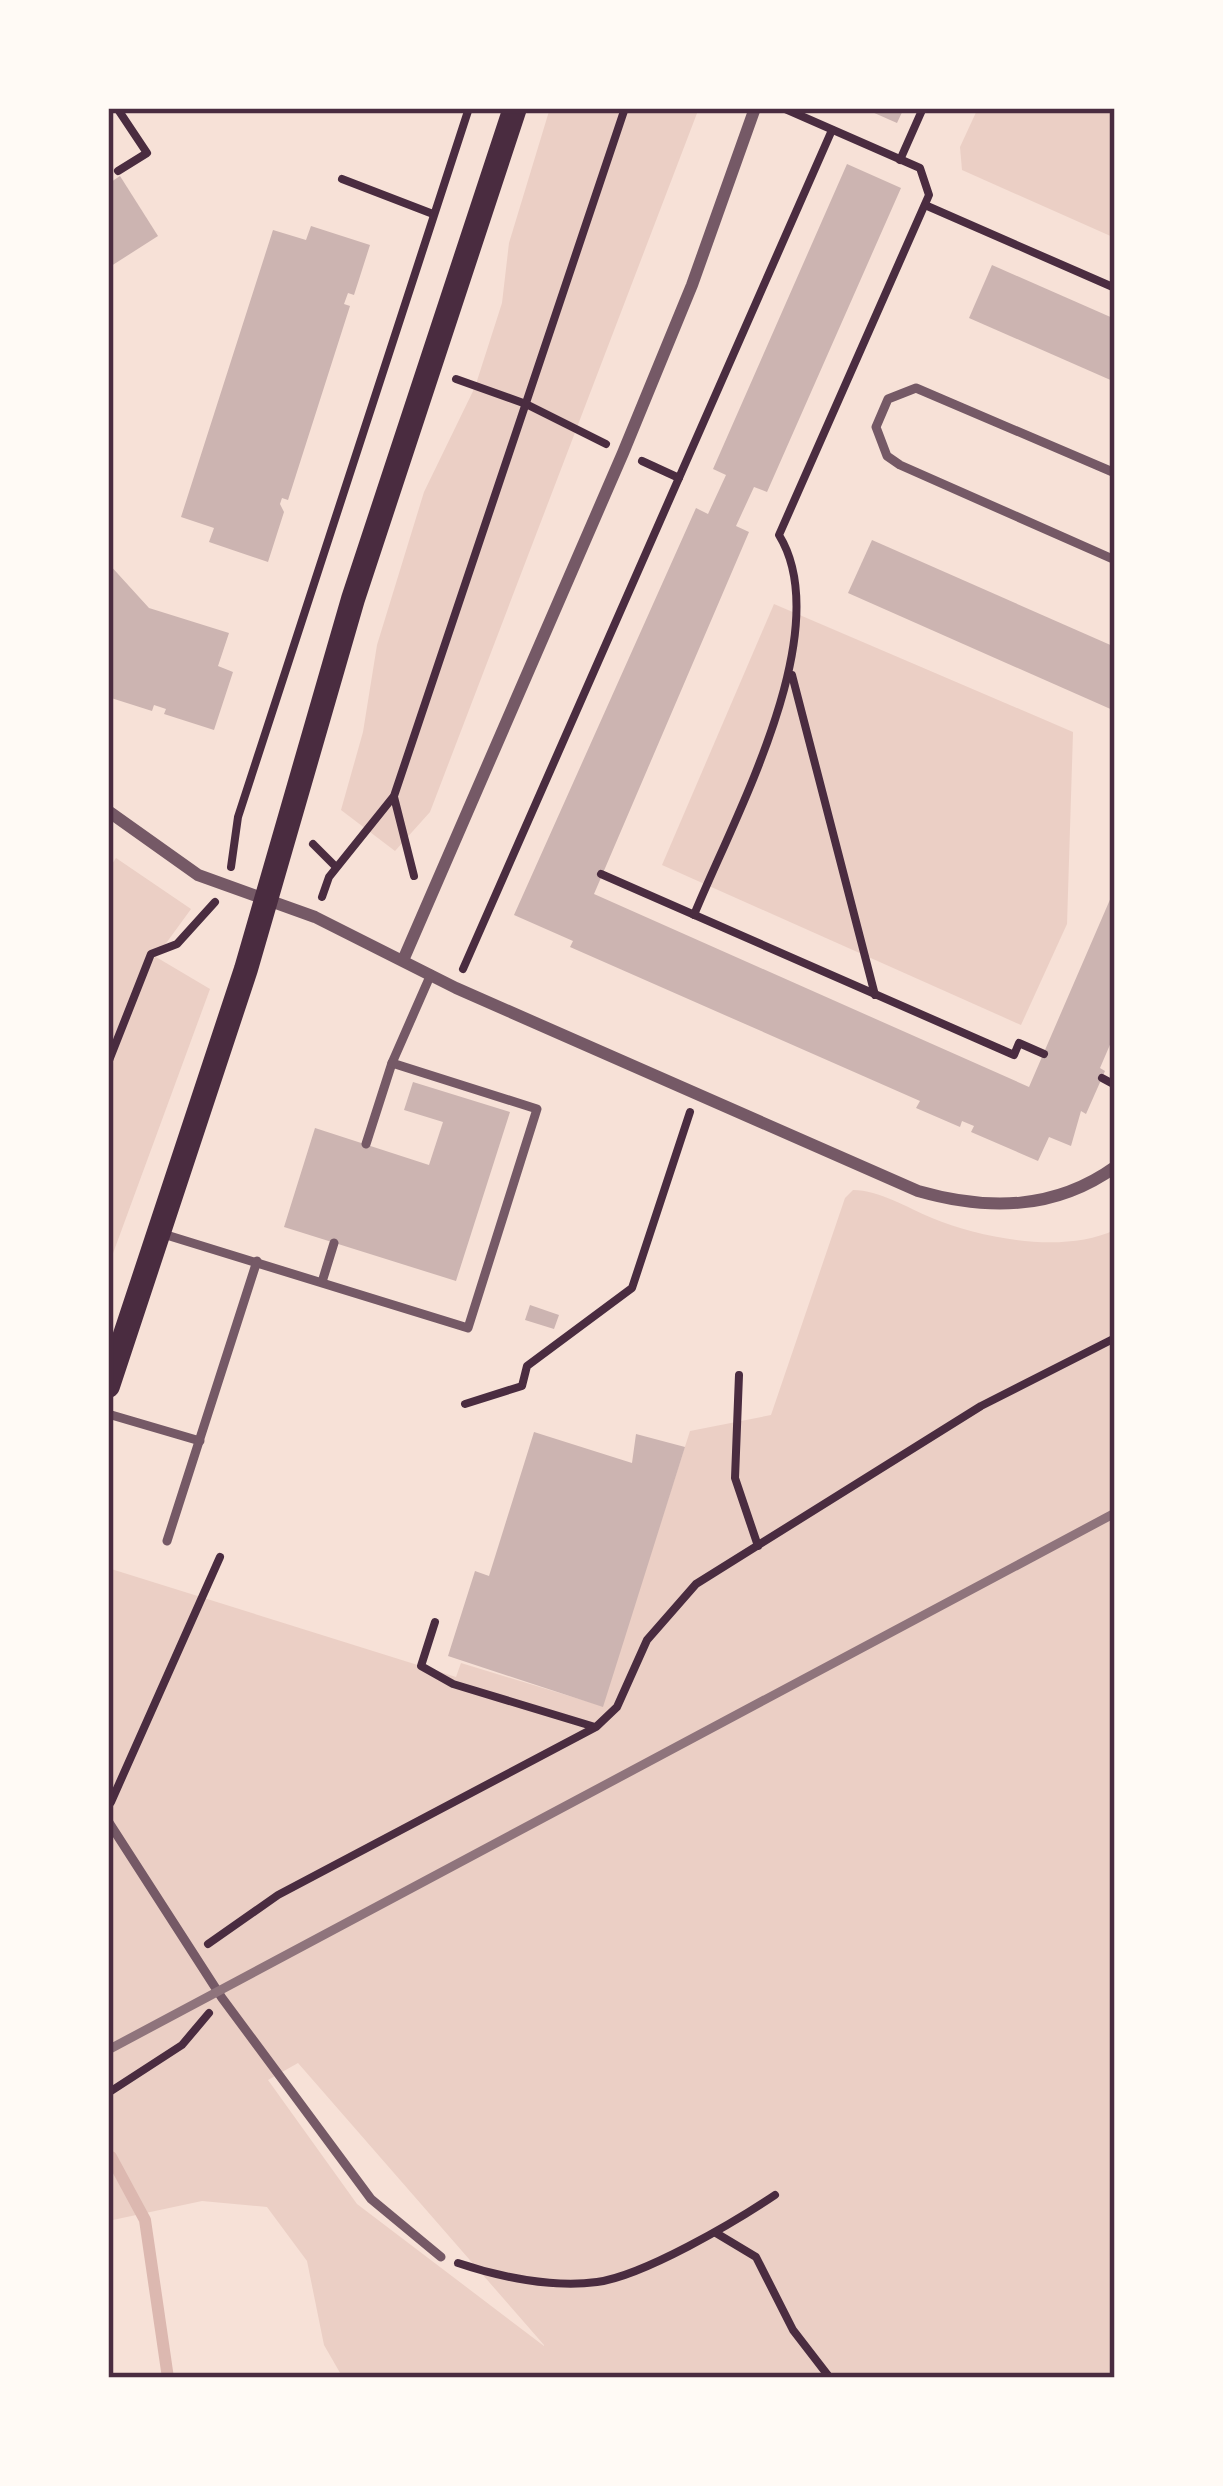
<svg xmlns="http://www.w3.org/2000/svg" width="1223" height="2486" font-family="Rubik,sans-serif">
	<style>
		.green { fill: #ebcfc5; fill-rule: evenodd }
		.lines { fill: none; stroke-linecap: round; stroke-linejoin: round }
		.stream { stroke: #dcb8b0; stroke-width: 12 }
		.building { fill: #ccb4b1 }
		.path { stroke: #4a2c40; stroke-width: 8 }
		.service { stroke: #755966; stroke-width: 9 }
		.minor { stroke: #755966; stroke-width: 12 }
		.secondary { stroke: #4a2c40; stroke-width: 24 }
		.rail { stroke: #8f747c; stroke-width: 9 }
		.neatline { fill: none; stroke: #4a2c40; stroke-width: 4.5 }
	</style>
	<rect width="100%" height="100%" fill="#f7e1d7"/>
	<g class="green">
		<path d="M550 108H699L430 812 395 851 341 810 363 732 377 645 424 492 475 387 502 303 509 243Z"/>
		<path d="M978 108H1115V238L962 170 960 147Z"/>
		<path d="M774 604 1073 732 1067 924 1021 1025 662 865Z"/>
		<path d="M116 858 191 909 156 957 210 989 108 1267V870Z"/>
		<path d="M853 1190C879 1190 908 1208 932 1218 984 1239 1063 1254 1115 1230V2378H343L324 2345 307 2261 267 2207 202 2201 108 2221V1568L456 1677 461 1663 602 1706 690 1431 771 1415 845 1198ZM298 2063 544 2345V2346L357 2204 268 2080Z"/>
	</g>
	<g class="lines">
		<path class="stream" d="M111 2157 145 2220 168 2378"/>
	</g>
	<g class="building">
		<path d="M863 108H904L897 123Z"/>
		<path d="M847 164 901 188 767 492 754 487 736 526 749 532 594 894 1029 1087 1115 888V1033L1100 1068 1105 1071 1086 1114 1081 1111 1071 1146 1049 1137 1038 1161 971 1132 974 1126 962 1121 960 1127 916 1108 920 1101 570 947 573 941 514 915 696 508 708 514 726 475 713 469Z"/>
		<path d="M120 176 158 236 108 268V184Z"/>
		<path d="M311 226 370 245 354 295 348 293 344 304 350 306 288 500 282 498 280 504 284 512 268 562 209 542 214 528 181 517 273 230 306 240Z"/>
		<path d="M992 265 1115 319V382L969 318Z"/>
		<path d="M872 540 1115 647V711L848 593Z"/>
		<path d="M108 563 149 608 229 633 218 666 233 672 214 730 164 714 166 709 154 705 152 711 108 697Z"/>
		<path d="M413 1082 510 1112 456 1281 284 1227 315 1128 429 1165 443 1122 404 1110Z"/>
		<path d="M530 1305 559 1315 554 1329 525 1320Z"/>
		<path d="M534 1432 632 1463 636 1434 685 1447 603 1707 448 1656 475 1571 489 1576Z"/>
	</g>
	<g class="lines">
		<g class="path">
			<path d="M117 108 147 153 118 171"/>
			<path d="M900 160 923 108"/>
			<path d="M342 179 433 214"/>
			<path d="M925 205 1115 288"/>
			<path d="M456 379 526 404 606 444"/>
			<path d="M642 461 679 478"/>
			<path d="M792 675 875 995"/>
			<path d="M394 797 414 876"/>
			<path d="M313 844 336 867"/>
			<path d="M231 867 238 817 469 108"/>
			<path d="M601 874 1014 1055 1019 1043 1044 1054"/>
			<path d="M322 897 329 877 394 796 625 108"/>
			<path d="M694 915C733 819 838 631 779 535L929 195 920 168 783 108"/>
			<path d="M463 969 832 130"/>
			<path d="M108 1063 151 954 177 944 215 902"/>
			<path d="M1102 1078 1115 1085"/>
			<path d="M739 1375 735 1478 758 1546"/>
			<path d="M465 1404 522 1386 527 1366 632 1288 690 1112"/>
			<path d="M435 1622 421 1666 453 1684 595 1727"/>
			<path d="M111 1802 220 1557"/>
			<path d="M208 1944 278 1895 596 1727 617 1707 647 1640 696 1584 981 1406 1115 1338"/>
			<path d="M108 2093 182 2045 209 2013"/>
			<path d="M716 2233 756 2257 793 2330 830 2378"/>
			<path d="M458 2263C499 2277 553 2288 597 2282 643 2276 735 2222 775 2195"/>
		</g>
		<g class="service">
			<path d="M1115 473 916 388 888 399 876 427 887 456 900 465 1115 560"/>
			<path d="M366 1144 392 1063 431 974"/>
			<path d="M160 1233 468 1328 537 1109 392 1063"/>
			<path d="M322 1282 334 1243"/>
			<path d="M108 1414 200 1441"/>
			<path d="M167 1541 257 1261"/>
			<path d="M108 1821 222 1998 371 2199 441 2257"/>
		</g>
		<g class="minor">
			<path d="M108 811 198 875 315 917 456 988 918 1191C988 1211 1055 1210 1115 1167"/>
			<path d="M404 958 623 453 692 285 755 108"/>
		</g>
		<path class="secondary" d="M108 1386 246 969 353 599 515 108"/>
		<path class="rail" d="M108 2050 1115 1513"/>
	</g>
	<rect width="1223" height="2486" fill="none" stroke="#fffaf5" stroke-width="222"/>
	<rect x="111" y="111" width="1001" height="2264" class="neatline"/>
</svg>
